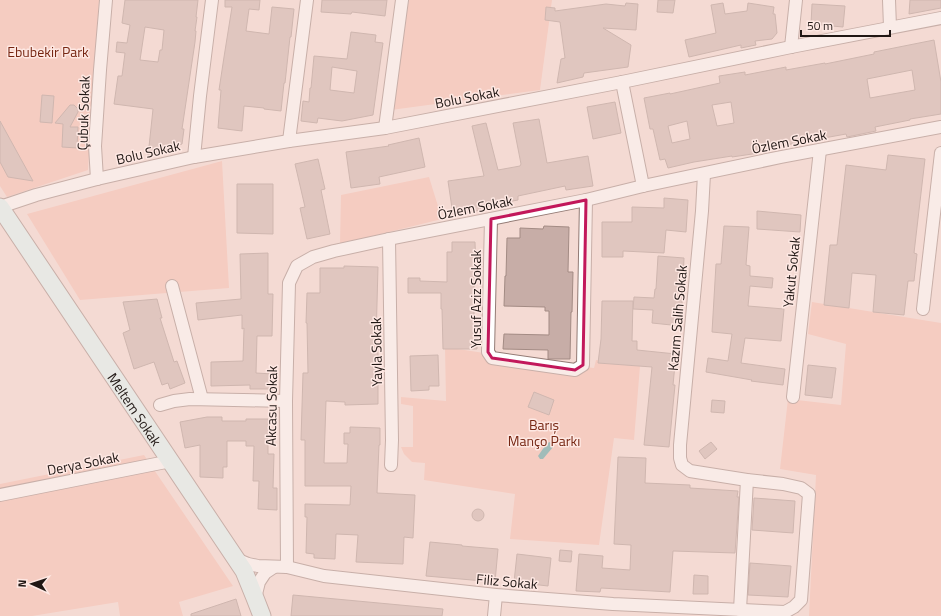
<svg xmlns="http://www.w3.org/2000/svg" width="941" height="616" font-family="'Titillium Web',sans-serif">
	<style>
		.green { fill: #f7baab }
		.water { fill: #3a9899 }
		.building { fill: #c7ada7; stroke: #a38b84; fill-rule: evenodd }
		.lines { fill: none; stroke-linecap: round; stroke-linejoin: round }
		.street-casing { stroke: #937b75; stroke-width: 14 }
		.secondary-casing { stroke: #937b75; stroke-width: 19 }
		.street { stroke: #fff; stroke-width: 12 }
		.secondary { stroke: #daf8f8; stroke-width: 17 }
		.marked { fill: none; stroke: #c2185b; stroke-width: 3; stroke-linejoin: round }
		.labels { text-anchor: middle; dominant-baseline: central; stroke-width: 3; stroke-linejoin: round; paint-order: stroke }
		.park-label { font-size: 14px; fill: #762612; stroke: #fee8e3 }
		.street-label { font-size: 14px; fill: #201714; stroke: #fee8e3 }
	</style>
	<rect width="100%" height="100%" fill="#f4dad3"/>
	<g class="green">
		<path d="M0 0H99L88 170 7 197 0 186Z"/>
		<path d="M409 0H552L540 90 391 110Z"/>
		<path d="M222 161 229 288 80 300 27 214Z"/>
		<path d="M429 177 442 219 340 244 341 195Z"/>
		<path d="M812 302 941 323V616H809L816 475 780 469 788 399 841 405 846 344 808 334Z"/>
		<path d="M445 347 542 362 594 368 596 360 640 366 634 440 614 438 599 545 510 539 515 494 424 480 425 463 412 462 404 454 401 447H413V406L401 404V397L446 401Z"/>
		<path d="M144 455 233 586 179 602 183 616H120L118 602 32 616H0V484Z"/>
	</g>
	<path class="water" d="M550 442 552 444 553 447 543 459H540L538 456 547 443Z"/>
	<g class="building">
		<path d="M125 0H198L196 17H197L195 31H196L195 42 182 129H184L182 144 148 156 153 109 114 104 118 76H122L125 53 116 52 117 42 127 43 130 25 122 23ZM145 27 164 30 162 50H160L158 62 140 60Z"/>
		<path d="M225 0H260L259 10 249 9 246 31 269 34 272 7 294 9 291 37H290L285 83H284L281 111 264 109V108L244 106 242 131 218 128 221 90H219L224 57 232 7H225Z"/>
		<path d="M322 0H387L385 16 352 12 351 14 321 12Z"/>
		<path d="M658 0H675L673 13 657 12Z"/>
		<path d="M910 0H941V8L909 14Z"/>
		<path d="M626 3 638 4 636 30 603 28 631 45 628 67 584 73 583 77 557 83 561 59 565 58 560 22 545 20 546 7 555 8V11L606 4 625 6Z"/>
		<path d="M723 3 725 14 747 11 748 3 774 7 773 14H775L777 33 772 39 755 41 756 45 741 48V45L689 57 685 40 716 33 711 5Z"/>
		<path d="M812 4 845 6 843 27 811 24Z"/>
		<path d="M351 32 376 35 375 42 383 43 373 115 342 121 318 118 317 123 301 121 303 101 309 102 310 88H311L314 56 347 59ZM332 67 357 71 354 93 330 90Z"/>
		<path d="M934 40 941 82V114L910 119V120L875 127 876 131 847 137 846 134 758 150 759 153 732 157V156L694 162 668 168 665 159 660 160 653 129H650L644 98 670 93V94L720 83 719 76 745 72V75L786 67V70L825 63V64L874 54V52ZM912 70 915 90 870 98 867 79ZM731 102 734 123 717 126 712 105ZM687 121 690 139 672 143 668 126Z"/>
		<path d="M42 95 54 96 52 123 40 122Z"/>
		<path d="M615 102 621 133 593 139 587 107Z"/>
		<path d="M70 105H74L78 109V112L70 127H78L77 148 62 147 63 124 55 123Z"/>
		<path d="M539 119 547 163 588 156 593 186 566 190 565 186 518 196V200L480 207 481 210 453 215 448 181 484 176 472 126 486 123 498 170 520 166 521 164 513 123Z"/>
		<path d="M0 121 33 181 8 177 0 162Z"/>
		<path d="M419 138 425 167 379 177 380 184 351 188 346 152 389 146 388 145Z"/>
		<path d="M888 155 925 159 914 253 917 254 914 281H908L904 315 873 312 876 275 852 273 849 308 824 305 830 245H837L846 165 886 170Z"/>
		<path d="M318 159 325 189 321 190 330 234 307 239 300 208 305 207 295 164Z"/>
		<path d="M237 184H273V234L237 233Z"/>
		<path d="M664 198 688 200 686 232 666 230 664 253 623 251V257H602V222H632V207L664 208Z"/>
		<path d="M757 211 801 215 800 232 757 229Z"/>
		<path d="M544 226 569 227 568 272H573L572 312H571L570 359H548V350L503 349 504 334 549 335V311H545V307L504 306 505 276H506L507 238H520V228L543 229Z"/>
		<path d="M724 226 749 227 746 265 750 266V276L773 278 772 288 750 286 748 306 784 309 781 341 745 338 741 363 785 369 783 385 751 381 752 380 706 372 708 358 728 361 732 334 712 332 716 264H721Z"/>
		<path d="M452 242H475L476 271H474V317H477V349H443L442 309H441V293H408V278H420V281L447 282V252H452Z"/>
		<path d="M268 253V294H273L272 336H257L256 373 273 374V389H250V385L211 386V362L243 361 244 328 242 329V315L198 320 196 303 241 299 240 254Z"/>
		<path d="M658 256 684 258 681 326 652 323 653 310 633 309 634 297 654 298 655 289H656Z"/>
		<path d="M344 266 378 267 376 340 378 354V404L345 405V402L326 401 324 463H347L348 444H344V433H350V427L380 428V445H379L377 493 415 495 413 538 404 537 403 564 356 562 358 535 336 534 335 559 314 558V554L306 553 307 517H305V504L350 505 351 486H305V440H301L303 373H308L307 323H306L307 293H320V268H344Z"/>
		<path d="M157 299 162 318H160L174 362 177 361 185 383 170 389 168 383 162 385 154 362 134 369 123 333 130 330 123 302Z"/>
		<path d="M602 301H633L632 341H637V350L676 354 673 385H675L669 447 644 445 652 367 598 363 601 339Z"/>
		<path d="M438 355 439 386H429V390L411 391 410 356Z"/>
		<path d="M808 365 836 368 832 398 805 395Z"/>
		<path d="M534 392 554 400 549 415 528 407Z"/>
		<path d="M712 400 725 401 724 413 711 412Z"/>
		<path d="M207 417H222V421H246V419H268V454H274L273 488H277V510L258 509 259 481H253L254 446H246V441H227V467H223V478L200 477V445L185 448 180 422Z"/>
		<path d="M711 442 717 449 705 459 699 451Z"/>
		<path d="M618 457 646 458 645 483 690 485V488L738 491 737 497H739L735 553 673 551 670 592 601 588 600 592 576 591 579 554 603 556 602 568 630 570 631 545 614 544Z"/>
		<path d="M754 498 795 501 793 533 752 530Z"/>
		<circle cx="478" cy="515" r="6"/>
		<path d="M430 542 462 545V546L498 549 495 582 426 576Z"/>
		<path d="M560 550 572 551 571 562 559 561Z"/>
		<path d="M517 554 551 558 548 586 514 582Z"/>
		<path d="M750 563 791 566 788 597 748 595Z"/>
		<path d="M694 575 708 576V594H693Z"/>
		<path d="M293 595 443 609 442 616H291Z"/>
		<path d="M236 599 241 616H191V614Z"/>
	</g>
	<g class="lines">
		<g class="street-casing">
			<g id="street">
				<path d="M889 0 890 27"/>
				<path d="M791 47 796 0"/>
				<path d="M622 82 643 186"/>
				<path d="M385 128 402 0"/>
				<path d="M289 141 307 0"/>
				<path d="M194 157 200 96 212 0"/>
				<path d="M97 179 95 146 100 70 106 0"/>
				<path d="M0 207 36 195 97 179 194 157 289 141 385 128 622 82 791 47 941 18"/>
				<path d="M491 219 488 352 492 358 575 370 583 365 586 200"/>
				<path d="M389 239 392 440 391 465"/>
				<path d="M172 286 202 399"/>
				<path d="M923 309 941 153"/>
				<path d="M793 397 820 150"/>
				<path d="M160 405 174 401 190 399 286 401"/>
				<path d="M0 495 171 461"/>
				<path d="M236 559 248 564 258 566 287 567 324 576 496 595 613 604 785 612 794 607 801 600 809 494 801 488 783 484 747 480 690 471 682 465 680 458V445L702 211 704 174"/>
				<path d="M287 567 286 401 289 283 297 266 313 257 334 251 389 239 586 200 643 186 781 157 941 127"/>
				<path d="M255 598 259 582 265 573 274 567"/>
				<path d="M740 610 747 480"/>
				<path d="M494 616 496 595"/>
			</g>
		</g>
		<g class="secondary-casing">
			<g id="secondary">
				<path id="s1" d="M0 207 244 571 255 598 262 616"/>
			</g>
		</g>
		<use href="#street" class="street"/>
		<use href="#secondary" class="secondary"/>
	</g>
	<path d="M0 0H941V616H0ZM586 200 583 365 575 370 492 358 488 352 491 219Z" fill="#f4dad3" fill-opacity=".55" fill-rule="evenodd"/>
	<path class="marked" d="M586 200 583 365 575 370 492 358 488 352 491 219Z"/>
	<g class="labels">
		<g class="park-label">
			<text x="48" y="51">Ebubekir Park</text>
			<text x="544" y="424">Barış<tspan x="544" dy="16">Manço Parkı</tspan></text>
		</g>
		<g class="street-label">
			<text transform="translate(467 97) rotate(-11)">Bolu Sokak</text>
			<text transform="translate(83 113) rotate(-88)">Çubuk Sokak</text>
			<text transform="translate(789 141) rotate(-11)">Özlem Sokak</text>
			<text transform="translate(148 152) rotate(-13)">Bolu Sokak</text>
			<text transform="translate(475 207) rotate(-11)">Özlem Sokak</text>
			<text transform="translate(791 272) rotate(-84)">Yakut Sokak</text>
			<text transform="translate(475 299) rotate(-90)">Yusuf Aziz Sokak</text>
			<text transform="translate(677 318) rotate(-85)">Kazım Salih Sokak</text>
			<text transform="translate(376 352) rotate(-91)">Yayla Sokak</text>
			<text transform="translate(271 406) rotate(-89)">Akcasu Sokak</text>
			<text stroke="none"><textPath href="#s1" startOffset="243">Meltem Sokak</textPath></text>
			<text transform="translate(83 463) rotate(-11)">Derya Sokak</text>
			<text transform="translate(507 581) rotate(5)">Filiz Sokak</text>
		</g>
	</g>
	<g transform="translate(32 584) rotate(273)" stroke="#fee8e3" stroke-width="3" paint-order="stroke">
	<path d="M0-3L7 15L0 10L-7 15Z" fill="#201714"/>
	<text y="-6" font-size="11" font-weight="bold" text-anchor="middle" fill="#201714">N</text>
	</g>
	<path d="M801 30v6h89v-6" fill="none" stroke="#201714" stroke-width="2"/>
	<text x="807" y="30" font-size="12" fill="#201714" stroke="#fee8e3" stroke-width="3" paint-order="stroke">50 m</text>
</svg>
